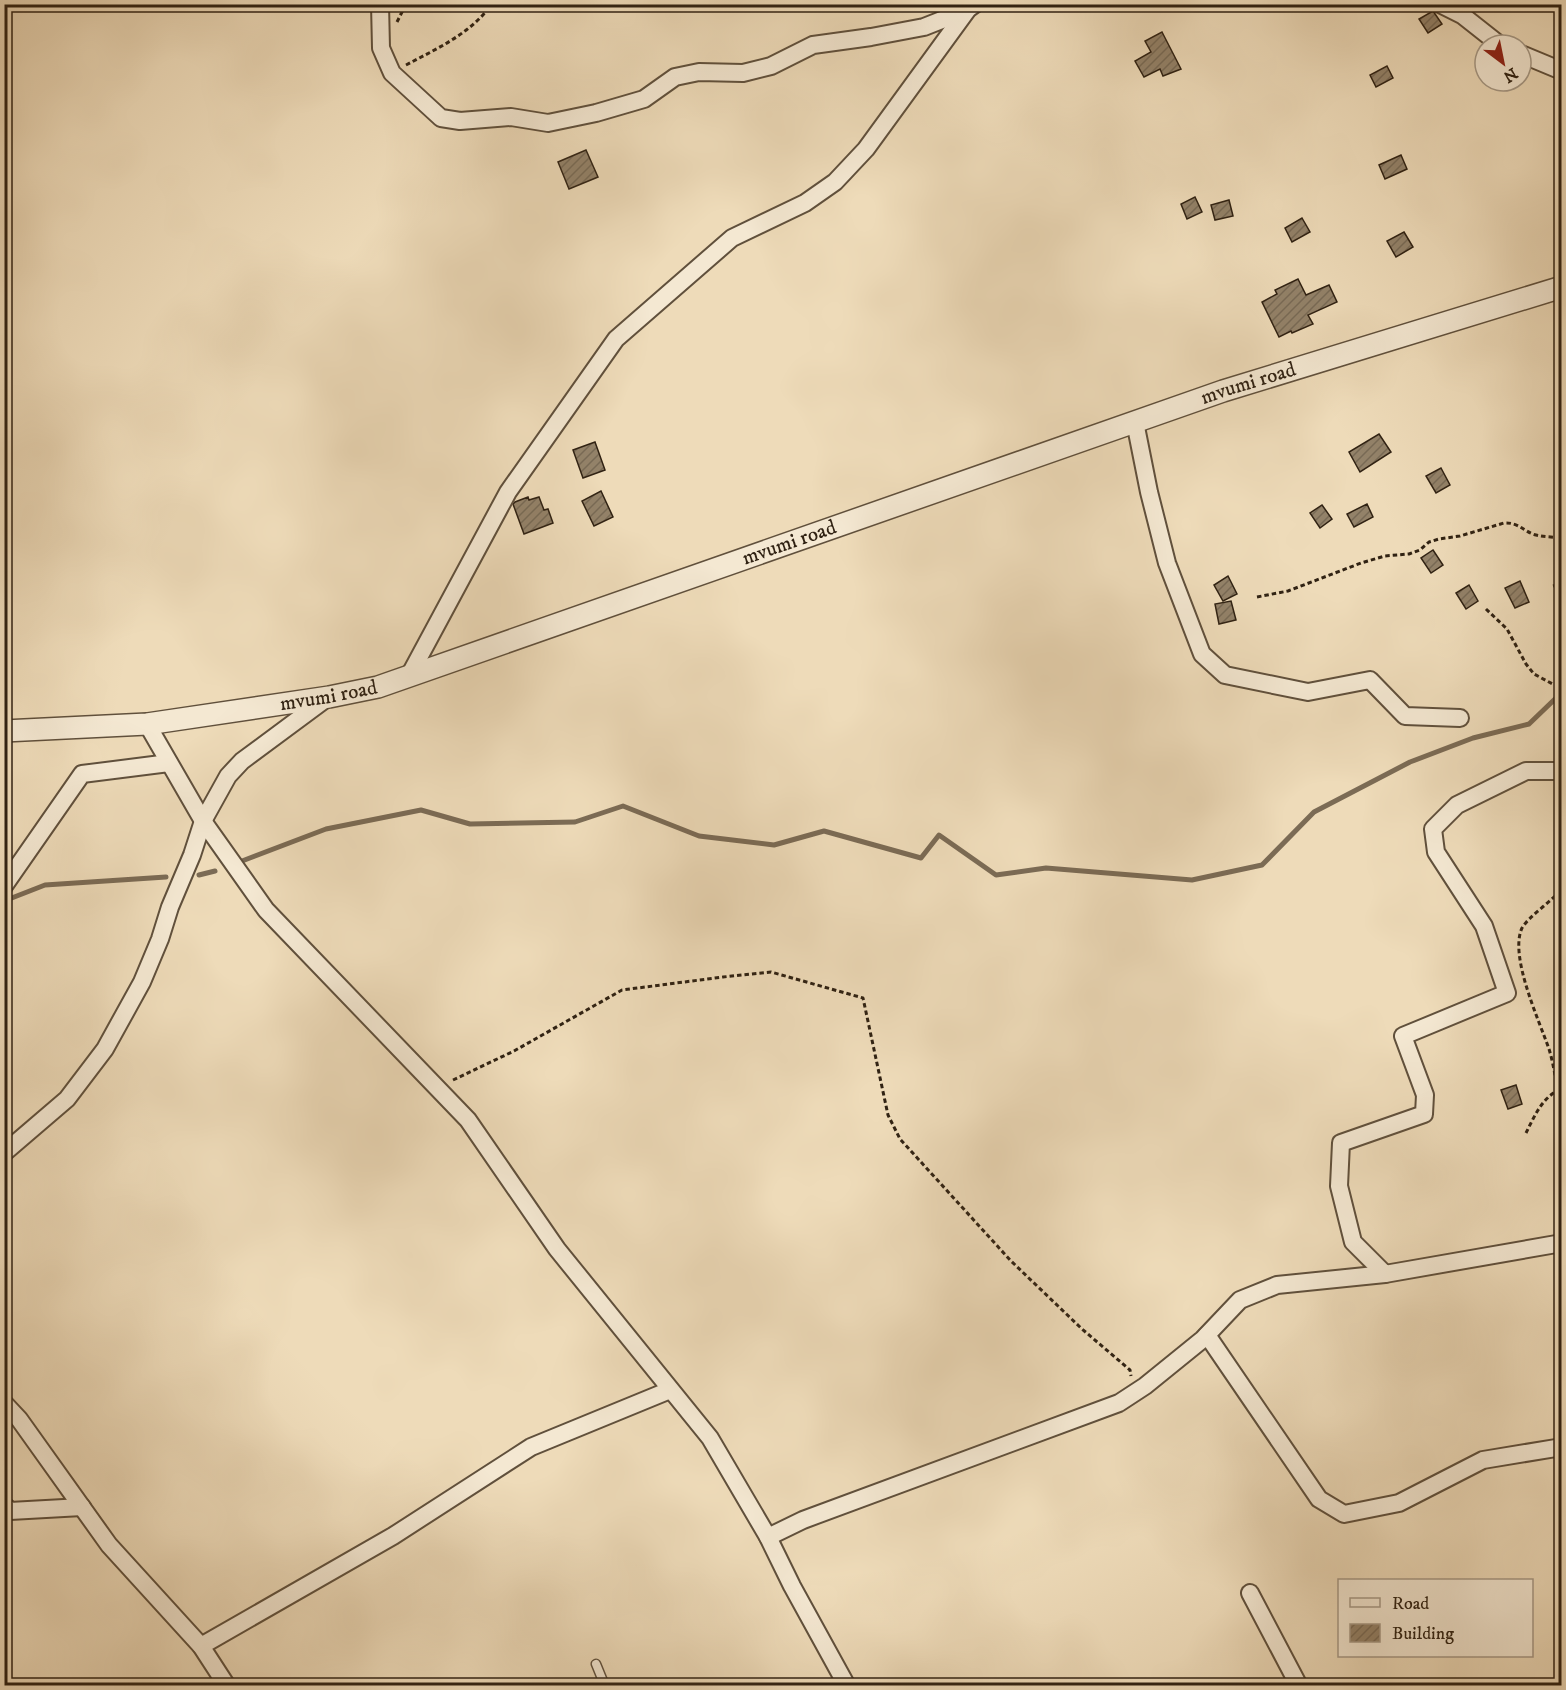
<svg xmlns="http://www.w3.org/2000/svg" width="1566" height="1690" font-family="'IM FELL DW Pica',serif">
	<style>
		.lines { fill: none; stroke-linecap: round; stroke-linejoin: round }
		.stream { stroke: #7b6b55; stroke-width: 5 }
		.building { fill: url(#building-hatch); stroke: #302213; stroke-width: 1.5 }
		.service-casing { stroke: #60503c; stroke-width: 11 }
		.minor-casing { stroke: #60503c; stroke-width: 20 }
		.tertiary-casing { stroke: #60503c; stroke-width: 24 }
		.path { stroke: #302213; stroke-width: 3; stroke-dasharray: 4.5 3; stroke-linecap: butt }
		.service { stroke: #f4e8d2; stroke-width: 8 }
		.minor { stroke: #f4e8d2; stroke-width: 16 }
		.tertiary { stroke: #f4e8d2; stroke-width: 21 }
		.labels { text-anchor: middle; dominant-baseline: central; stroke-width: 6; stroke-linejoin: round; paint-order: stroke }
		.street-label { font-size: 21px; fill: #302213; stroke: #f4e8d2 }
	</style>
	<defs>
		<pattern id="building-hatch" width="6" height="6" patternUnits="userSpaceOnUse" patternTransform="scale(1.5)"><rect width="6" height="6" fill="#938269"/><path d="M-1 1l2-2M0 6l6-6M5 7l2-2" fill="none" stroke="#786a55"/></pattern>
	</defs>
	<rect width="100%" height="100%" fill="#eedbb9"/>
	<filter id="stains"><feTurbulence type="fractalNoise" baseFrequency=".00333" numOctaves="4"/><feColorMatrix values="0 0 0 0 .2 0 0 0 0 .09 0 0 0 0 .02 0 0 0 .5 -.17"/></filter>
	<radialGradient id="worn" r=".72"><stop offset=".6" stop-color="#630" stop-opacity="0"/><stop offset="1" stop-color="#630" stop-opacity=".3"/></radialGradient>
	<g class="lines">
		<g class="stream">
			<path d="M242 861 326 829 421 810 470 824 575 822 623 806 699 836 774 845 824 831 921 858 939 835 996 875 1046 868 1192 880 1262 865 1314 812 1410 762 1473 738 1529 724 1555 699 1562 698"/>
			<path d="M199 875 215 871"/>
			<path d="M4 901 45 885 166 877"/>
		</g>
	</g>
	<g class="building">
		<path d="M1433 11 1442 24 1428 33 1419 19Z"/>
		<path d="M1162 32 1181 69 1163 76 1160 69 1144 77 1135 61 1151 52 1145 41Z"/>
		<path d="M1387 66 1393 78 1376 87 1370 75Z"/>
		<path d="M586 150 598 177 569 189 558 162Z"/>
		<path d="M1401 155 1407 169 1385 179 1379 165Z"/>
		<path d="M1195 197 1202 212 1187 219 1181 204Z"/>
		<path d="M1229 200 1233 216 1215 220 1211 205Z"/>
		<path d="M1302 218 1310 232 1292 242 1285 228Z"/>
		<path d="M1404 232 1413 247 1396 257 1387 241Z"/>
		<path d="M1298 279 1306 295 1329 285 1337 302 1308 315 1313 324 1292 333 1291 331 1279 337 1262 302 1277 294 1275 290Z"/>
		<path d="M1379 434 1391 452 1360 472 1349 452Z"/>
		<path d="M595 442 605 470 583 478 573 450Z"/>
		<path d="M1441 468 1450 485 1436 493 1426 476Z"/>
		<path d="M601 491 613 517 594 526 582 501Z"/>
		<path d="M528 497 529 500 539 497 544 510 548 509 553 523 524 534 513 504 515 502Z"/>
		<path d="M1367 504 1373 517 1354 527 1347 514Z"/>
		<path d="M1322 505 1332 519 1320 528 1310 513Z"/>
		<path d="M1433 550 1443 565 1431 573 1421 558Z"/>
		<path d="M1228 576 1237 594 1223 601 1214 585Z"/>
		<path d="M1520 581 1529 602 1515 608 1505 588Z"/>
		<path d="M1469 585 1478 601 1466 609 1456 593Z"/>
		<path d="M1231 601 1236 620 1219 624 1215 604Z"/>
		<path d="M1516 1085 1522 1104 1508 1109 1501 1090Z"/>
	</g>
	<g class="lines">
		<g class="service-casing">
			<path id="service" d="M596 1664 605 1686"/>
		</g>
		<g class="minor-casing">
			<g id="minor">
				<path d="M380 4 381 48 392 73 441 118 460 121 511 117 548 123 596 113 644 99 675 77 699 72 743 73 771 66 813 45 871 37 924 27 967 10"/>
				<path d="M1440 4 1462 15 1500 45"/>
				<path d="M1521 54 1562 71"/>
				<path d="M1135 422 1149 492 1167 563 1202 654 1225 675 1308 692 1370 680 1405 716 1460 718"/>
				<path d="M409 676 508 492 616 339 732 238 805 203 835 182 866 149 968 9 975 4"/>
				<path d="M147 724 203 821 266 910 468 1120 557 1249 710 1438 768 1537 792 1586 847 1686"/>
				<path d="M1562 771H1526L1457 805 1433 829 1436 852 1484 926 1507 993 1403 1036 1425 1095 1424 1114 1341 1143 1339 1186 1353 1242 1385 1274 1562 1243"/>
				<path d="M4 886 82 774 169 763"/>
				<path d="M4 1153 67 1099 105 1049 142 982 160 939 170 907 192 855 203 821 228 776 242 761 327 698"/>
				<path d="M1207 1335 1319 1499 1344 1514 1399 1503 1483 1460 1562 1447"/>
				<path d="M4 1403 19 1419 109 1545 201 1646 227 1686"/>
				<path d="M4 1505 10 1511 82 1507"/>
				<path d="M768 1537 803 1520 1119 1403 1145 1386 1203 1339 1240 1300 1277 1285 1385 1274"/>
				<path d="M1250 1593 1299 1686"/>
				<path d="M201 1646 393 1536 531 1447 670 1390"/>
			</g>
		</g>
		<g class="tertiary-casing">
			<g id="tertiary">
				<path id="s1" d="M4 731 147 724 329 697 378 687 1223 391 1562 287"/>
			</g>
		</g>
		<g class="path">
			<path d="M1558 4 1562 8"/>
			<path d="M397 22 406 4"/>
			<path d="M406 65C438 48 470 34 492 4"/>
			<path d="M1553 586 1562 584"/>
			<path d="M1257 597 1288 591 1361 563 1385 556 1409 554 1420 550 1429 542 1439 539 1460 536 1504 523C1519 522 1524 532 1536 535 1544 537 1553 537 1562 538"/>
			<path d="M1486 609 1507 629 1526 664 1534 674 1562 689"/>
			<path d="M1562 832C1552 845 1557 859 1562 873"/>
			<path d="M453 1080 514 1051 622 990 723 977 771 972 863 998 888 1115 900 1139 1011 1261 1082 1329 1130 1370 1131 1376"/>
			<path d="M1558 1090C1555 1076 1553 1062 1549 1049 1539 1020 1509 956 1522 928 1529 916 1552 901 1562 889"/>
			<path d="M1526 1133C1534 1117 1543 1095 1562 1089"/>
		</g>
		<use href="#service" class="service"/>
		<use href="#minor" class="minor"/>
		<use href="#tertiary" class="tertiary"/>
	</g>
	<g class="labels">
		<g class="street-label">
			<text stroke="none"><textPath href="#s1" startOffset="1299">mvumi road</textPath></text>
			<text stroke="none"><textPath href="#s1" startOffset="813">mvumi road</textPath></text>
			<text stroke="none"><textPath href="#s1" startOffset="327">mvumi road</textPath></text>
		</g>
	</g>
	<rect width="1566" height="1690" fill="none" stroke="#eedbb9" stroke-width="24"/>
	<rect x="6" y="6" width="1554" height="1678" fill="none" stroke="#302213" stroke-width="3"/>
	<rect x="12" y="12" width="1542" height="1666" fill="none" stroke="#302213" stroke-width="1.5"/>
	<rect x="1338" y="1579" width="195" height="78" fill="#f4e8d2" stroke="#a69986" stroke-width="1.5"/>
	<rect x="1350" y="1598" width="30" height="9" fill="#f4e8d2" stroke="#a69986" stroke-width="1.5"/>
	<text x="1392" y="1609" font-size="18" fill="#302213">Road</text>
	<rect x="1350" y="1624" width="30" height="18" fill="url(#building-hatch)" stroke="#a69986" stroke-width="1.5"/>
	<text x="1392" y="1639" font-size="18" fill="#302213">Building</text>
	<g transform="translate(1503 63) rotate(148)"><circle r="28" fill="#f4e8d2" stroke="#a69986" stroke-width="1.5"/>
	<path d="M0-4.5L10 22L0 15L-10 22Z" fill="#8f2418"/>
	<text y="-9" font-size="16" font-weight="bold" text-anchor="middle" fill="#302213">N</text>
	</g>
	<rect width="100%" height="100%" filter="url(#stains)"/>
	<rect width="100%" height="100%" fill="url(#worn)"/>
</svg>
